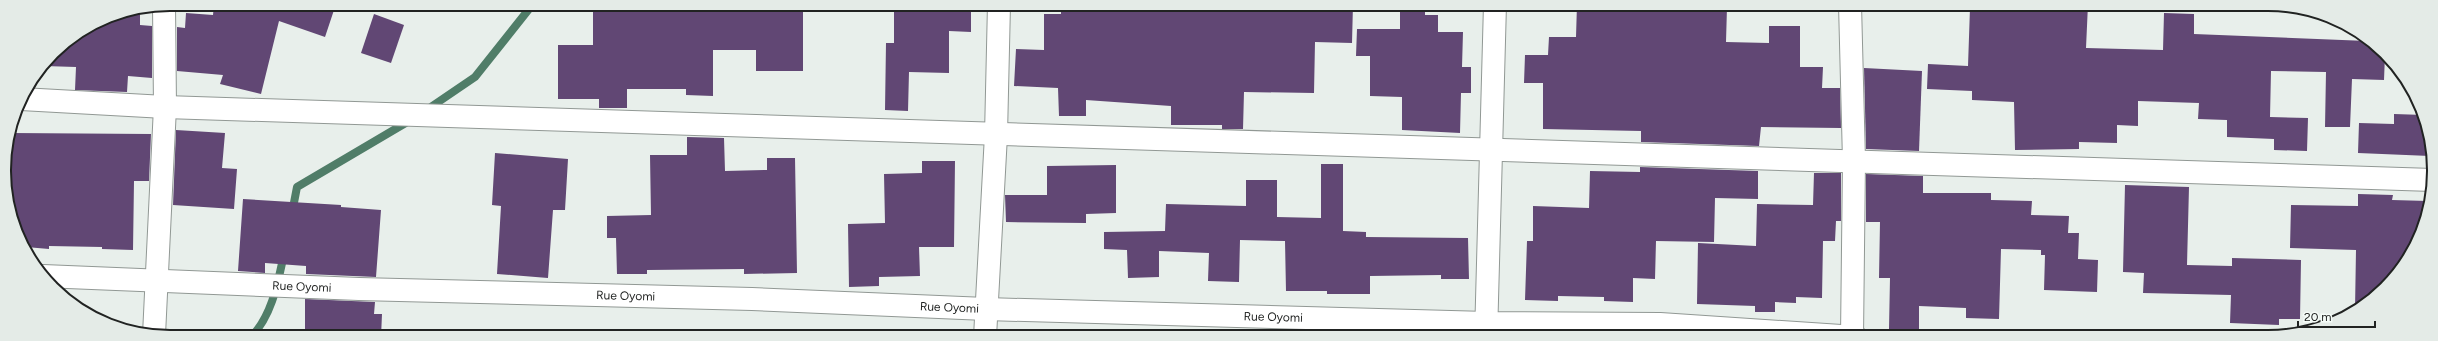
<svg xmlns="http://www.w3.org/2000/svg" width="2438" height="341" font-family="Figtree,sans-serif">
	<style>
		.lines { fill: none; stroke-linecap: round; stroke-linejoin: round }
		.stream { stroke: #507d68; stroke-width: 8 }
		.building { fill: #614774 }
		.street-casing { stroke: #919894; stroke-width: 24 }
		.street { stroke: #fff; stroke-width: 22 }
		.labels { text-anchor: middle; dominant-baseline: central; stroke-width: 4; stroke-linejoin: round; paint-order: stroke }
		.street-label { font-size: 12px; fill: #212322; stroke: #f5fcf8 }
		.rim { fill: none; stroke: #212322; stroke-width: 2 }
	</style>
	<rect width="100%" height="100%" fill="#e8efeb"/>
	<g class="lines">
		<g class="stream">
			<path d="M425 111 475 77 533 4"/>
			<path d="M292 213 297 187 409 121"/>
			<path d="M251 337C272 316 278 282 284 254"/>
		</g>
	</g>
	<g class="building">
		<path d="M214 4H336L325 37 279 21 261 94 220 84 223 75 177 71V27L185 28 186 13 213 15Z"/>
		<path d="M593 4H803V71H756V50H713V96L686 95V89H627V108H599V99H558V45H593Z"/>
		<path d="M894 4H971V32L949 31V73L909 72 908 111 885 110 886 43H894Z"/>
		<path d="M1061 4H1353L1352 43 1315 42 1314 93 1244 92 1243 129H1222V125H1171V106L1086 100V116H1059L1058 88 1014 86 1016 49 1044 50V14H1061Z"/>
		<path d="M1400 4H1425V15H1438V32H1463L1462 67H1471V93H1461L1460 133 1402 130V97L1370 96V56H1356L1357 29H1400Z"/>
		<path d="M1577 4H1643V8L1690 9V6L1727 7 1726 42 1769 43V26H1800V67H1823L1822 88H1840L1841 128 1761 127 1759 146 1641 142V131L1543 129V83H1524L1525 55H1548L1549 37H1576Z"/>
		<path d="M2025 4H2088L2086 48 2163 50 2164 13 2194 14V34L2367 41 2385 55 2384 80 2352 79 2350 127H2325L2326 72 2271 71 2270 117 2308 118 2307 151 2274 150V139L2227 137V120L2198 119 2199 103 2138 101V126L2117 125V143L2079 142V149L2015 150 2014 102 1972 100V91L1927 89 1928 64 1968 66 1970 8 2025 10Z"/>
		<path d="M140 10V25L152 26V78L128 76 127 92 75 90 76 67 44 66 53 53 107 17Z"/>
		<path d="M374 14 404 25 391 63 361 53Z"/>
		<path d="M1864 68 1922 71 1919 151 1866 149Z"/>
		<path d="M2394 114 2424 115 2430 156 2358 153 2359 123 2394 124Z"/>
		<path d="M176 130 225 133 222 168 237 169 234 209 173 205Z"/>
		<path d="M11 133 151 134 149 181H134L133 250 102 249V247L49 246V249L26 247 13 224 4 160Z"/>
		<path d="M687 137 724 138 725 171 767 170V158H795L797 273 744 274V269L647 270V274H617L616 238H607V216L651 215 650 155H687Z"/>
		<path d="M495 153 568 159 565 210H553L548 278 497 274 501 206 492 205Z"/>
		<path d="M922 161H955L954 247H919L920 276 879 277V286L849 287 848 224 885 223 884 174 922 173Z"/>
		<path d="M1321 164H1343V231L1366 232V237L1468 238 1469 279H1441V275L1370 276V294H1327V291H1286L1285 241 1240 240 1239 282 1208 281 1209 253 1159 251V277L1128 278 1127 250 1104 249V232L1165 231 1166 204 1246 206V180H1277V217L1321 218Z"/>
		<path d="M1116 165V213L1086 214V223L1006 222 1005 195H1047V166Z"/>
		<path d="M1640 167 1758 171V199L1715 198 1714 242 1656 241 1655 279 1633 278V302L1604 301V297L1558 296V301L1525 300 1527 241H1533V206L1589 208 1590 171 1640 172Z"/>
		<path d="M1814 173H1841V221H1836L1835 241H1823L1822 298 1796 297V303L1775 302V312H1755V306L1697 304 1698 243 1756 246 1757 204 1813 205Z"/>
		<path d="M1866 174 1923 176V193H1991V200L2032 201 2031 215 2069 216 2068 233H2079L2078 259 2098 260 2097 292 2044 290 2045 255H2041V250L2001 249 1999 319 1966 318V308L1919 306V330L1889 329 1890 278H1879L1880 222H1866Z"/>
		<path d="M2125 185 2189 187 2187 265 2232 266V258L2301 260 2300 319H2279V325L2230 323 2231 295 2143 293 2144 273 2123 272Z"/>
		<path d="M2358 194 2393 195 2392 200 2428 201 2417 244 2385 288 2355 310 2356 250 2290 248 2291 205 2358 206Z"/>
		<path d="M243 199 341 205V207L381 210 376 277 306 274V266L265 263V273L238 271Z"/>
		<path d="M305 299 375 302 374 314H382L381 337H305Z"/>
	</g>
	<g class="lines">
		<g class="street-casing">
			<g id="street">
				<path d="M1850 4 1854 161 1852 337"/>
				<path d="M21 99 165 107 2433 180"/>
				<path id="s1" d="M43 276 359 289 752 299 986 309 1487 323 1660 324 1856 337"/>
				<path d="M154 335 165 107 164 5"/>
				<path d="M985 337 996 135 999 4"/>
				<path d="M1486 337 1495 4"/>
			</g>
		</g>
		<use href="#street" class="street"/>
	</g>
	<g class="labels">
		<g class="street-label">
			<text stroke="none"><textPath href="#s1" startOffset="259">Rue Oyomi</textPath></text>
			<text stroke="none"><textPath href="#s1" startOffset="583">Rue Oyomi</textPath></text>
			<text stroke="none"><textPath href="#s1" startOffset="907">Rue Oyomi</textPath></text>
			<text stroke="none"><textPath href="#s1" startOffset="1231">Rue Oyomi</textPath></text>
		</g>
	</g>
	<path d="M0 0H2438V341H0ZM170 11H2268A159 159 0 0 1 2427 170V171A159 159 0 0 1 2268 330H170A159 159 0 0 1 11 171V170A159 159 0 0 1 170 11Z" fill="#e4ebe7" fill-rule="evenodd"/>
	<path class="rim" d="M170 11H2268A159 159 0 0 1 2427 170V171A159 159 0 0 1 2268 330H170A159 159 0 0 1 11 171V170A159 159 0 0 1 170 11Z"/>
	<path d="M2298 321v6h77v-6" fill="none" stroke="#212322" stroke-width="2"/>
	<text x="2304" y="321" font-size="12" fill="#212322" stroke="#f5fcf8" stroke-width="3" paint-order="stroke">20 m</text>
</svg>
